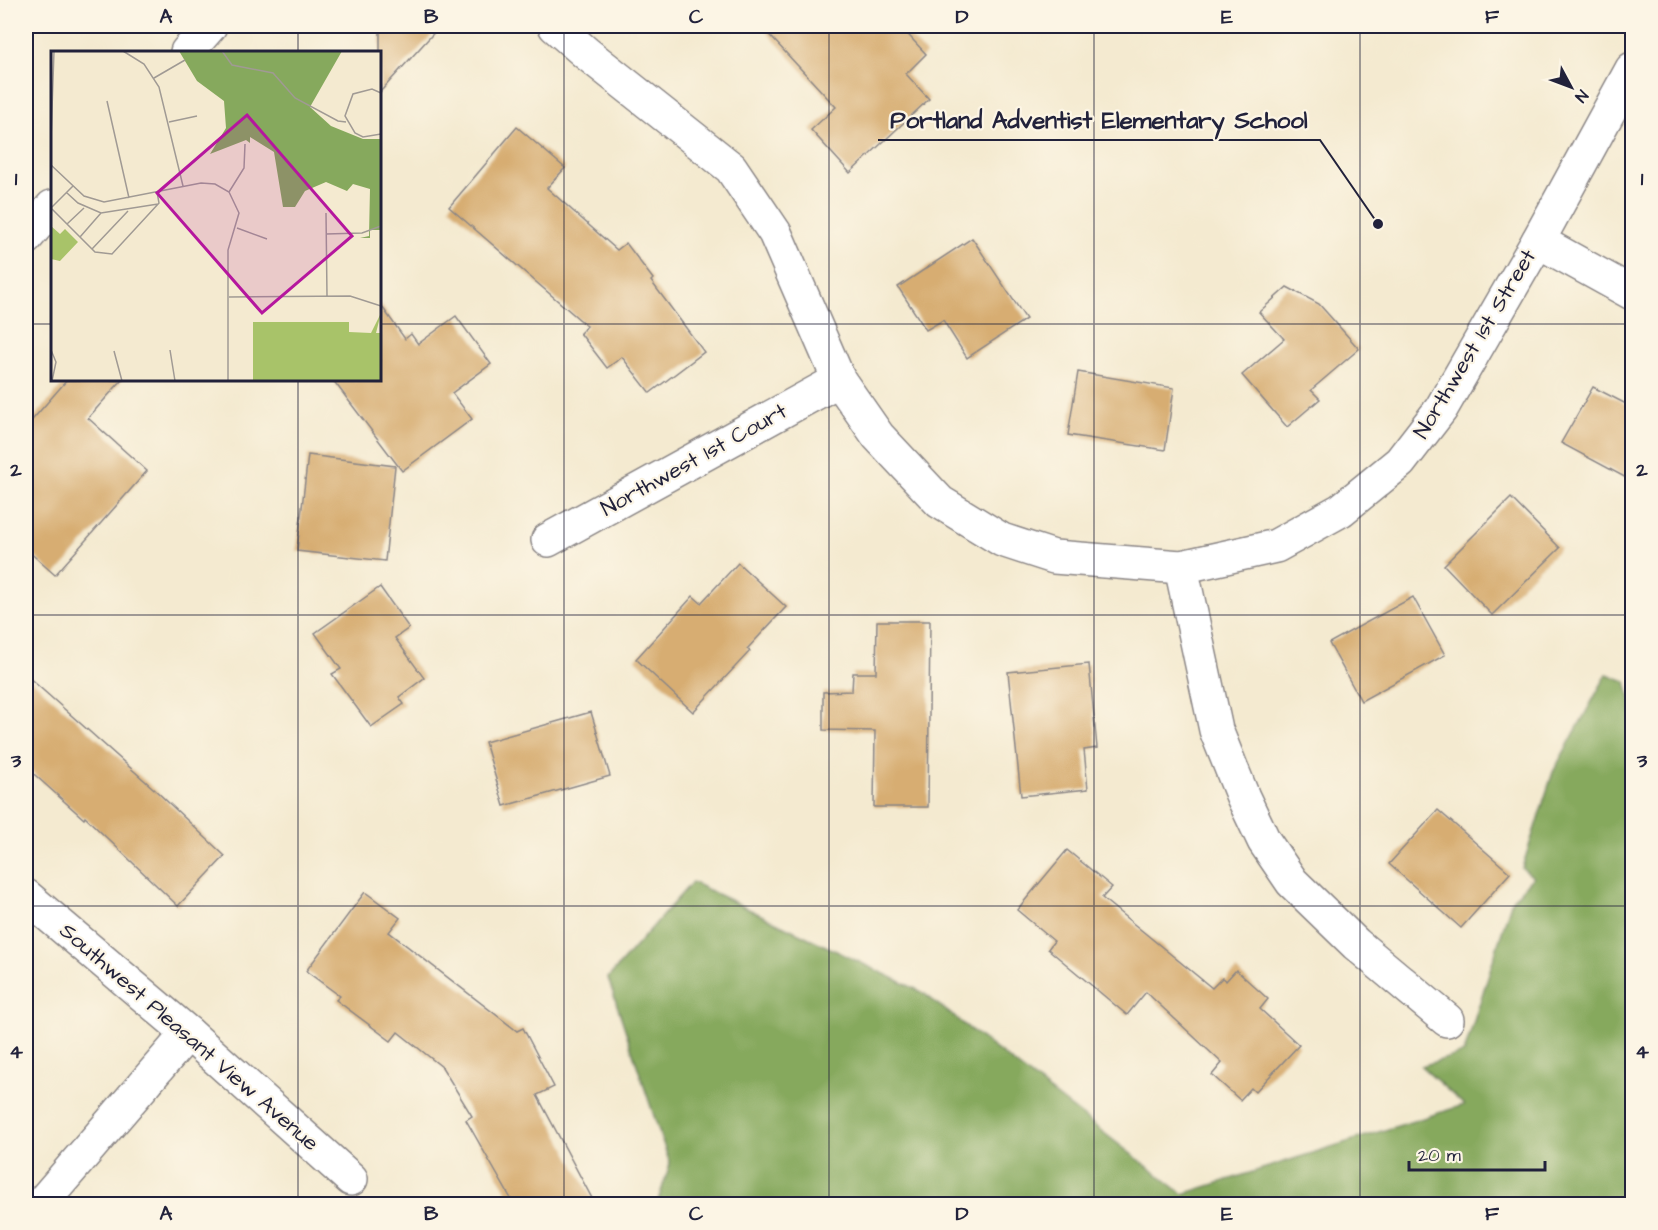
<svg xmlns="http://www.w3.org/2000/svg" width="1658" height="1230" font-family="'Architects Daughter',sans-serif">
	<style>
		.forest { fill: #86a95d; stroke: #54664c; stroke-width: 1.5 }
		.building { fill: #d7ad72 }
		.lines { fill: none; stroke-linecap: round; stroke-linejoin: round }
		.minor-casing { stroke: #8b8686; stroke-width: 36 }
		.minor { stroke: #fff; stroke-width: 33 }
		.grid { fill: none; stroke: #22223b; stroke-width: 1.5; stroke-opacity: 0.55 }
		.labels { text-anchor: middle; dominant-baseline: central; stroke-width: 4.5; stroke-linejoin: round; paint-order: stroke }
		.street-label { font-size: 22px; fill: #22223b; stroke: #fcf5e5 }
		.inset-road { fill: none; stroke: #a09a94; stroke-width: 1.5 }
		.view { fill: #b5179e; fill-opacity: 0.15; stroke: #b5179e; stroke-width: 3 }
		.inset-edge { fill: none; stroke: #22223b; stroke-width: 3 }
		.leader { fill: none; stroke: #22223b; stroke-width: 2 }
		.callout-dot { fill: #22223b; stroke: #fcf5e5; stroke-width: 2 }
		.callout-label { font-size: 24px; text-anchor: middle; font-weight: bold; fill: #22223b; stroke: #fcf5e5; stroke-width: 4.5; stroke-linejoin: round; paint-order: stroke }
		.neatline { fill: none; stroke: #22223b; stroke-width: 2 }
		.grid-label { font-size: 20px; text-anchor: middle; font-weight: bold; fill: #22223b }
	</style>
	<rect width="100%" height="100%" fill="#fcf5e5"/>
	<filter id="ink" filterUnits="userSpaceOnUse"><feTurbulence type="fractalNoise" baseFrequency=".0167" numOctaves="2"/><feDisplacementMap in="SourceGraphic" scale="12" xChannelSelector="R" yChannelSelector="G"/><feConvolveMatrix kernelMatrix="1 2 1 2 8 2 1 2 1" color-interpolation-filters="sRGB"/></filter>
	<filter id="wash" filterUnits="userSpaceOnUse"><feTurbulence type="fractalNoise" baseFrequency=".008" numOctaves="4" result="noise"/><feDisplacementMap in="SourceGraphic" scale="24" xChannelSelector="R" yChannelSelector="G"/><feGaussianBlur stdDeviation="1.35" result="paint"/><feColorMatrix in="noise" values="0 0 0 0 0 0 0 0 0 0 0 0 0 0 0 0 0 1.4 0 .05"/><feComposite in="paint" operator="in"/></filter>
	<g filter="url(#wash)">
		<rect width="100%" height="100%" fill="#f4ead0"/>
		<path class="forest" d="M1607 674 1626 681 1632 706V1204H657L670 1164 608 978 692 882 922 992 1183 1194 1464 1105 1421 1066 1464 1053 1512 900 1533 877 1522 868 1553 772Z"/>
		<g id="blocks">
			<g class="building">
				<path d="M380 26H440L380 92Z"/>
				<path d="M761 26H900L926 54 906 74 929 99 850 173 811 130 836 107Z"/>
				<path d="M517 127 565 168 547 188 617 250 626 243 653 279 651 281 704 352 650 393 622 357 607 368 580 333 587 326 449 207Z"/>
				<path d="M972 238 1026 319 967 358 943 320 926 330 898 287Z"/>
				<path d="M1287 287 1319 304 1359 349 1311 390 1320 399 1287 427 1242 375 1284 339 1259 312Z"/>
				<path d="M380 304 405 339 411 334 418 344 456 316 491 364 452 393 472 419 402 471 333 380H380Z"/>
				<path d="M1078 372 1174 388 1165 450 1068 435Z"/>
				<path d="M67 380H122L88 418 147 471 55 575 26 549V427Z"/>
				<path d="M1593 387 1632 407V481L1561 443Z"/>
				<path d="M308 455 395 466 385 561 297 551Z"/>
				<path d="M1511 498 1560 548 1492 615 1444 565Z"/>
				<path d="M738 563 786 607 747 649 750 651 693 712 636 659 693 596 701 603Z"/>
				<path d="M380 587 409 628 395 638 424 678 399 697 404 704 371 727 332 674 341 669 315 633Z"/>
				<path d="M1413 597 1445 655 1361 701 1329 643Z"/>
				<path d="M877 621H930L928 807H874L875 731 823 730V692L852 691 853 673H876Z"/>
				<path d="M1089 664 1097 748 1084 750 1088 789 1021 796 1008 672Z"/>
				<path d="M26 675 153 788 225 856 178 906 85 817 84 819 26 767Z"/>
				<path d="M591 712 610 776 504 806 485 742Z"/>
				<path d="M1438 810 1510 873 1461 928 1389 864Z"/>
				<path d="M1067 850 1112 887 1102 898 1212 988 1222 978 1226 981 1236 970 1268 999 1260 1009 1299 1045 1255 1092 1251 1088 1240 1100 1212 1075 1222 1063 1146 992 1127 1015 1048 949 1054 941 1017 910Z"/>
				<path d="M365 892 400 918 389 932 517 1031 523 1028 554 1087 537 1095 595 1204H514L466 1120 472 1116 442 1067 398 1032 391 1041 336 1000 340 996 306 971Z"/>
			</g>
		</g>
	</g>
	<g filter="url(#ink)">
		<use href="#blocks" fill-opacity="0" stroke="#8b8686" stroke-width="1.5"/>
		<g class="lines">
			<g class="minor-casing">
				<g id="minor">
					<path d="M555 26 586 53 731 168 775 233 839 380 878 436 940 502 1002 540 1054 557 1181 567 1276 546 1341 510 1400 462 1441 409 1538 241 1632 69"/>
					<path d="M187 52 210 26"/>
					<path d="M26 238 52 207"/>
					<path d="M1538 241 1632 293"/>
					<path d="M548 540 839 380"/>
					<path d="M1181 567 1216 730 1243 797 1264 841 1292 882 1356 944 1447 1020"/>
					<path d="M26 896 188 1033 351 1179"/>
					<path d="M41 1204 188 1033"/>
				</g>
			</g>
			<use href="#minor" class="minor"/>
		</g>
	</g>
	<path class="grid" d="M298 26V52M564 26V1204M829 26V1204M1094 26V1204M1360 26V1204M26 324H52M380 324H1632M298 380V1204M26 615H1632M26 906H1632"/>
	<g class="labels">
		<g class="street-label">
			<text transform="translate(1475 344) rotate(-59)">Northwest 1st Street</text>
			<text transform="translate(694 460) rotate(-29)">Northwest 1st Court</text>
			<text transform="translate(189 1037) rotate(41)">Southwest Pleasant View Avenue</text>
		</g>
	</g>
	<g transform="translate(51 51)">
		<rect width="330" height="330" fill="#f4ead0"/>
		<path d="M0 175 9 183 14 178 27 191 9 210 0 208ZM330 262 325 282H330V330H202V271H298V281L320 282Z" fill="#a8c369"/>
		<path d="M128 0H291L259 56 280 75 312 88H330V179H319V187H309L318 185 319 138 302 133 296 140 275 131 254 140 244 156H232L223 101 199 86V92L195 89 159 103 175 77 173 50 146 30Z" fill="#86a95d"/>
		<path class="inset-road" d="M72 0 93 13 108 36 132 135M171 0 181 14 222 22 244 47 287 70 295 71M103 27 134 9M330 42 321 38 302 43 294 65 304 82 312 86 330 83M56 50 78 147M118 71 146 65M0 88 3 0M0 114 33 145 53 151 150 132 164 133 178 141 188 162 177 199V330M22 135 0 157 44 201 61 203 108 152 106 141M178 141 193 117 194 93M16 142 27 152 50 162 107 153M275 162 276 245M16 173 33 157M186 177 216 188M275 183 311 182 330 175M29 186 50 162M41 198 77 160M178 246 299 245 330 255M0 299 5 311 1 330M119 299 124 330M63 300 71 330"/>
		<path class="view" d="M196 64 301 185 211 262 106 142Z"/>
		<rect width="330" height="330" class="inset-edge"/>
	</g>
	<path class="leader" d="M1378 224L1320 140H878"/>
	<circle class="callout-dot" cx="1378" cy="224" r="6"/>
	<g class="callout-label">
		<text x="1099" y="128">Portland Adventist Elementary School</text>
	</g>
	<rect width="1658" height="1230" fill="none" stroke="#fcf5e5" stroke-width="66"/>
	<g transform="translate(1571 87) rotate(131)" stroke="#fcf5e5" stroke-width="4.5" paint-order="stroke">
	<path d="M0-4.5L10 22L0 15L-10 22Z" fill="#22223b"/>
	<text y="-9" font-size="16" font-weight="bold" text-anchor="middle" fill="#22223b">N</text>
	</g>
	<path d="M1409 1161v9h136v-9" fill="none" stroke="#22223b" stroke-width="3"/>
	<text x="1418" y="1161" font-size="18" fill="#22223b" stroke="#fcf5e5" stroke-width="4.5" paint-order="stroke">20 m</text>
	<rect x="33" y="33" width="1592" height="1164" class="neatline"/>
	<g class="grid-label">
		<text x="166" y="23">A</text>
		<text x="431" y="23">B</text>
		<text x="696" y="23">C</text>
		<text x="962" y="23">D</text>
		<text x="1227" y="23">E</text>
		<text x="1492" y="23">F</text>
		<text x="16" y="185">1</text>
		<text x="1642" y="185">1</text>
		<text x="16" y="476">2</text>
		<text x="1642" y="476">2</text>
		<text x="16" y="767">3</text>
		<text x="1642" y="767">3</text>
		<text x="16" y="1058">4</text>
		<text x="1642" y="1058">4</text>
		<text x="166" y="1220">A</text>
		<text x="431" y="1220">B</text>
		<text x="696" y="1220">C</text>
		<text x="962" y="1220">D</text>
		<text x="1227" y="1220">E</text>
		<text x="1492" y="1220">F</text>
	</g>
</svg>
